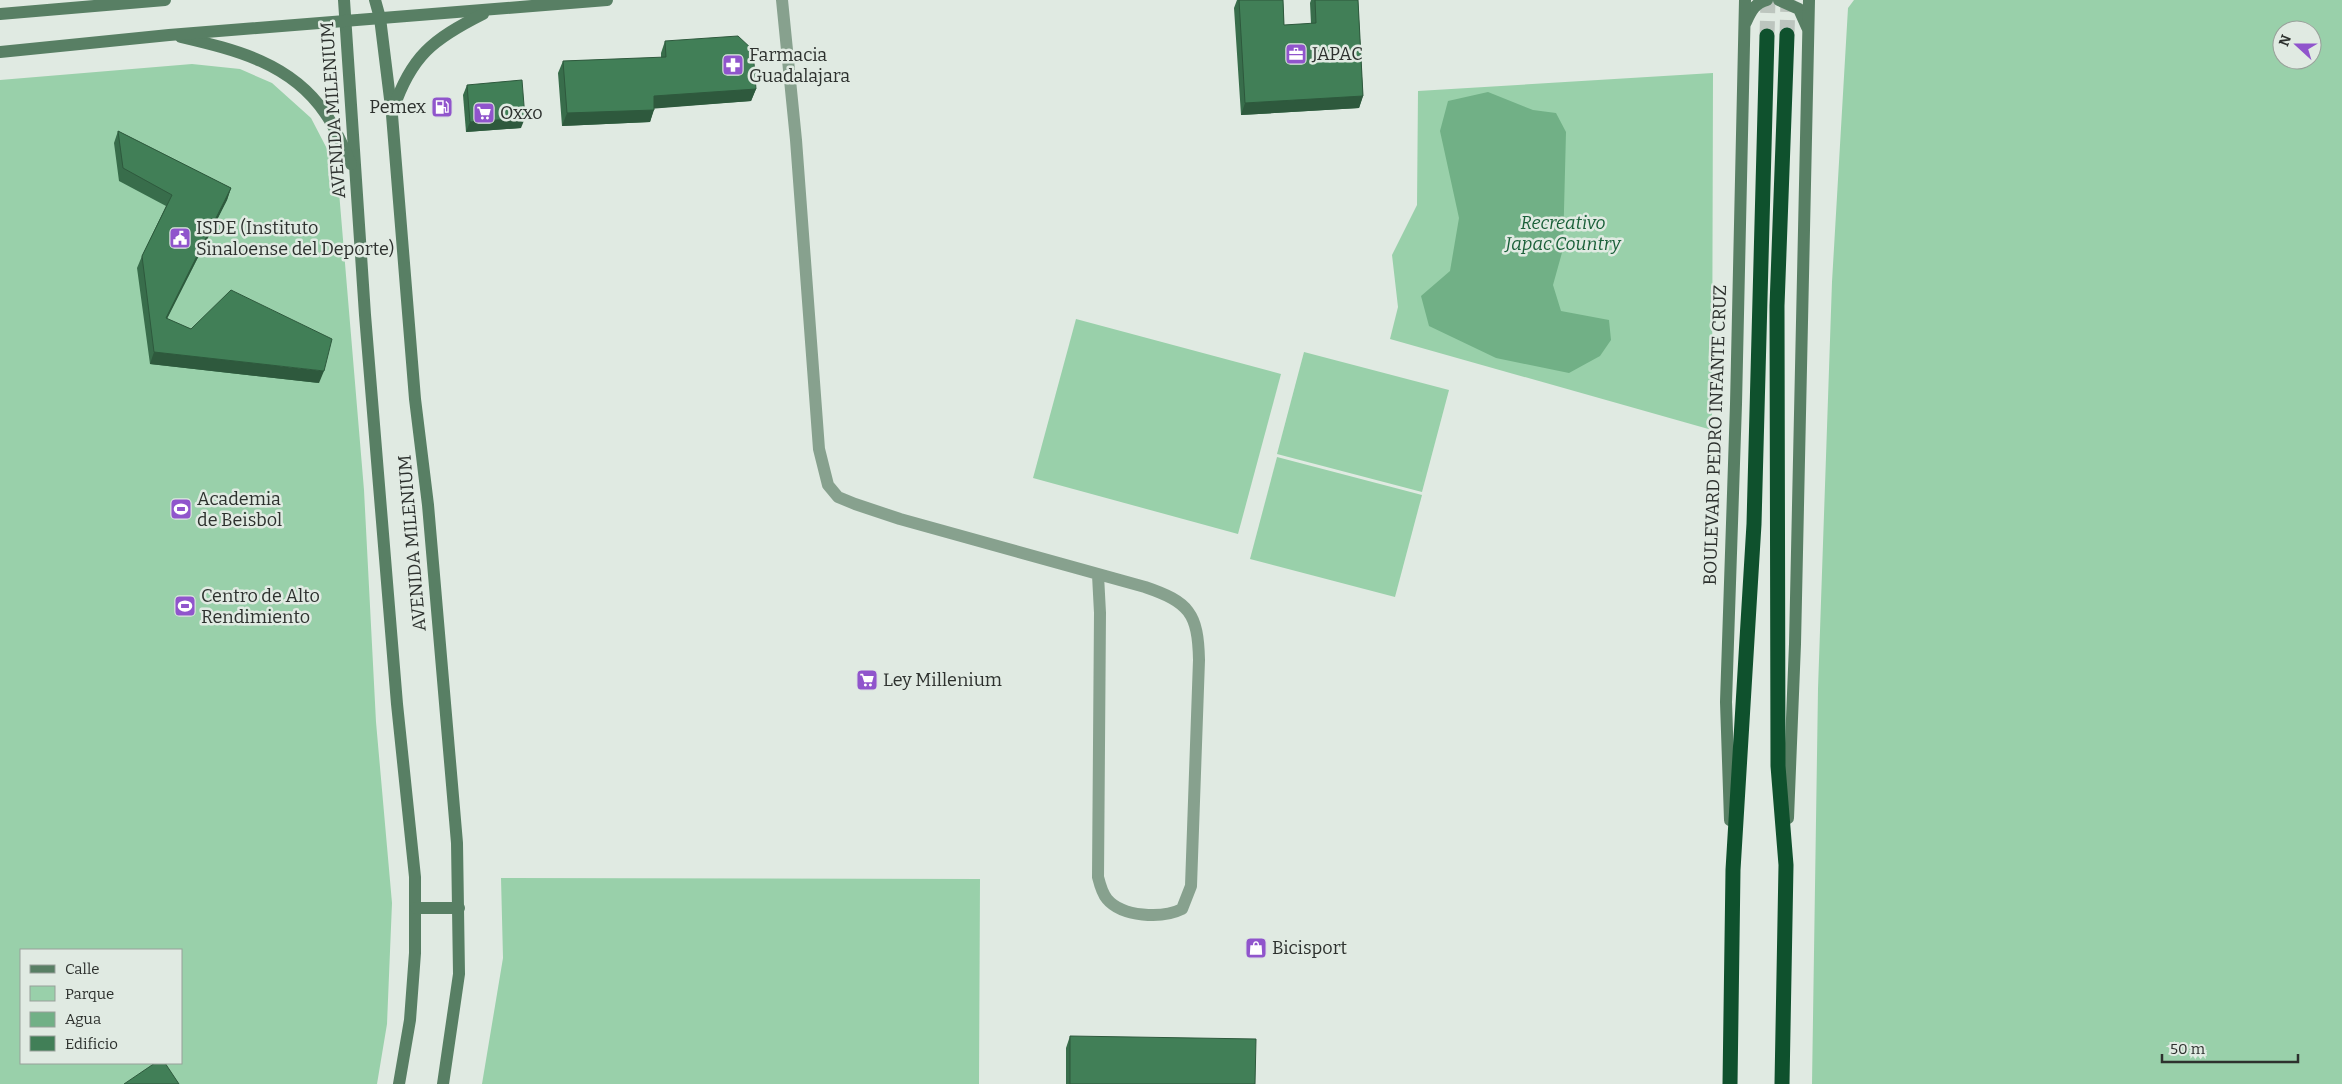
<svg xmlns="http://www.w3.org/2000/svg" width="2342" height="1084" font-family="Bitter,serif">
	<style>
		.green { fill: #99d0aa; fill-rule: evenodd }
		.water { fill: #71b086 }
		.lines { fill: none; stroke-linecap: round; stroke-linejoin: round }
		.highway-tunnel { stroke: #bcc5be; stroke-width: 15; stroke-dasharray: 15 8; stroke-linecap: butt }
		.street { stroke: #87a18e; stroke-width: 12 }
		.secondary { stroke: #587f64; stroke-width: 12 }
		.highway { stroke: #0f512d; stroke-width: 15 }
		.wall { fill: #386d4b }
		.shaded-wall { fill: #2e593d }
		.building { fill: #417f57; stroke: #2e593d }
		.labels { text-anchor: middle; dominant-baseline: central; stroke-width: 5; stroke-linejoin: round; paint-order: stroke }
		.poi-label { font-size: 18px; fill: #2d312e; stroke: #e0eae2; text-anchor: start }
		.street-label { font-size: 18px; fill: #2d312e; stroke: #e0eae2 }
		.park-label { font-size: 18px; font-style: italic; fill: #195f38; stroke: #e0eae2 }
	</style>
	<rect width="100%" height="100%" fill="#e0eae2"/>
	<g class="green">
		<path d="M1854 0H2342V1084H1812L1818 689 1832 282 1848 8ZM2282 30H2312V60H2282Z"/>
		<path d="M192 64 240 69 272 83 311 118 337 168 364 490 376 722 392 903 387 1024 377 1084H0V80ZM21 950H181V1063H21Z"/>
		<path d="M1713 73 1712 430 1390 339 1398 307 1392 255 1417 205 1418 91Z"/>
		<path d="M1076 319 1281 374 1238 534 1033 478Z"/>
		<path d="M1304 352 1449 390 1422 492 1277 454Z"/>
		<path d="M1277 457 1422 495 1395 597 1250 559Z"/>
		<path d="M501 878 980 879 979 1084H482L503 958Z"/>
	</g>
	<path class="water" d="M1488 92 1533 110 1556 113 1566 132 1563 249 1553 285 1561 311 1609 320 1611 340 1600 356 1569 373 1496 358 1429 326 1421 296 1450 271 1459 218 1440 131 1448 101Z"/>
	<g class="lines">
		<g class="highway-tunnel">
			<path d="M1787 35 1788 0"/>
			<path d="M1767 36 1768 0"/>
		</g>
		<path class="street" d="M782 0 796 140 819 449 828 485 838 497 855 504 900 519 1145 587C1189 602 1198 613 1199 660L1191 886 1182 909C1162 919 1122 917 1107 899 1102 893 1100 885 1098 877L1100 613 1098 575"/>
		<g class="secondary">
			<path d="M344 0 365 315 397 704 415 877V953L410 1020 399 1084"/>
			<path d="M375 0 380 18 392 115 415 399 428 505 457 843 459 974 443 1084"/>
			<path d="M1779 0 1799 9 1807 27"/>
			<path d="M0 14 165 0"/>
			<path d="M1746 22C1751 11 1755 3 1767 0"/>
			<path d="M181 37C236 50 291 63 325 113 336 128 343 147 351 164"/>
			<path d="M0 52 169 35 607 0"/>
			<path d="M393 110C411 56 433 39 483 14"/>
			<path d="M1788 818 1795 644 1809 0"/>
			<path d="M1730 820 1726 702 1736 404 1745 0"/>
			<path d="M416 908H459"/>
		</g>
		<g class="highway">
			<path d="M1730 1084 1733 870 1754 524 1767 36"/>
			<path d="M1782 1084 1786 865 1778 766 1777 306 1787 35"/>
		</g>
	</g>
	<g class="wall">
		<path d="M1237 0H1283L1284 25 1311 24 1310 3 1311 0H1358L1363 96 1359 108 1241 115 1234 8Z"/>
		<path d="M665 41 756 89 751 101 654 108 650 122 562 126 558 73 563 61 661 58V53Z"/>
		<path d="M467 85 521 128 466 132 463 95Z"/>
		<path d="M118 131 231 188 227 200 167 319 191 329 319 383 150 364 137 268 142 256 166 206 119 181 114 143Z"/>
		<path d="M1070 1036 1255 1084H1066V1048Z"/>
	</g>
	<g class="shaded-wall">
		<path d="M756 89 751 101 649 109 654 96Z"/>
		<path d="M1363 96 1359 108 1241 115 1245 103Z"/>
		<path d="M654 110 650 122 562 126 567 113Z"/>
		<path d="M525 118 521 128 466 132 470 122Z"/>
		<path d="M231 188 227 200 161 330 166 318Z"/>
		<path d="M154 352 324 371 319 383 150 364Z"/>
	</g>
	<g class="building">
		<path d="M1239 0H1283L1284 25 1316 23 1315 0H1358L1363 96 1245 103Z"/>
		<path d="M738 36 753 50 756 89 654 96V110L567 113 563 61 666 57 665 41Z"/>
		<path d="M522 80 525 118 470 122 467 85Z"/>
		<path d="M118 131 231 188 166 318 191 329 231 290 332 339 324 371 154 352 142 256 172 195 123 168Z"/>
		<path d="M1070 1036 1256 1039 1255 1084H1070Z"/>
		<path d="M155 1063H165L179 1084H124Z"/>
	</g>
	<defs>
		<g id="office-square" transform="scale(1.125)"><rect x="-9" y="-9" width="18" height="18" rx="4" fill="#9055cc" stroke="#e0eae2"/><path d="M-6-3h4V-5.5h4V-3h4V5H-6ZM-1-4.5V-3h2v-1.5ZM-6 0V1H6V0Z" fill="#fff"/></g>
		<g id="pharmacy-square" transform="scale(1.125)"><rect x="-9" y="-9" width="18" height="18" rx="4" fill="#9055cc" stroke="#e0eae2"/><path d="M-2-6h4v4h4v4h-4v4h-4v-4h-4v-4h4Z" fill="#fff"/></g>
		<g id="fuel-square" transform="scale(1.125)"><rect x="-9" y="-9" width="18" height="18" rx="4" fill="#9055cc" stroke="#e0eae2"/><path d="M-5.5-6h7V0h2V4h1.3V-2.5L3-4.5l.8-.8L6-3V5H2.5V1h-1V6h-7ZM-4.2-4.7v3.2H.2V-4.7Z" fill="#fff"/></g>
		<g id="supermarket-square" transform="scale(1.125)"><rect x="-9" y="-9" width="18" height="18" rx="4" fill="#9055cc" stroke="#e0eae2"/><path d="M-6-5.5h2.5l.6 2H6L4.5 2H-2.5L-4.4-4H-6ZM-1.5 3.2a1.3 1.3 0 1 0 .1 0ZM3 3.2a1.3 1.3 0 1 0 .1 0Z" fill="#fff"/></g>
		<g id="civic-square" transform="scale(1.125)"><rect x="-9" y="-9" width="18" height="18" rx="4" fill="#9055cc" stroke="#e0eae2"/><path d="M-.6-6.5H3V-4.5H.6V-3L4-1V1h2V6H-6V1h2V-1L-.6-3ZM-1.2 2.5V6h2.4V2.5Z" fill="#fff"/></g>
		<g id="stadium-square" transform="scale(1.125)"><rect x="-9" y="-9" width="18" height="18" rx="4" fill="#9055cc" stroke="#e0eae2"/><path d="M0-5a6.5 5 0 1 0 0 10a6.5 5 0 1 0 0-10ZM-3.5-1.8h7v3.6h-7Z" fill="#fff"/></g>
		<g id="shop-square" transform="scale(1.125)"><rect x="-9" y="-9" width="18" height="18" rx="4" fill="#9055cc" stroke="#e0eae2"/><path d="M-5-2.5h2.3a2.7 3.5 0 0 1 5.4 0H5L5.5 6h-11ZM-1.5-2.5h3a1.5 2.3 0 0 0-3 0Z" fill="#fff"/></g>
	</defs>
	<g fill-rule="evenodd">
		<use href="#office-square" x="1296" y="54"/>
		<use href="#pharmacy-square" x="733" y="65"/>
		<use href="#fuel-square" x="442" y="107"/>
		<use href="#supermarket-square" x="484" y="113"/>
		<use href="#civic-square" x="180" y="238"/>
		<use href="#stadium-square" x="181" y="509"/>
		<use href="#stadium-square" x="185" y="606"/>
		<use href="#supermarket-square" x="867" y="680"/>
		<use href="#shop-square" x="1256" y="948"/>
	</g>
	<g class="labels">
		<g class="poi-label">
			<text x="1312" y="54">JAPAC</text>
			<text x="749" y="55">Farmacia<tspan x="749" dy="21">Guadalajara</tspan></text>
			<text x="426" y="107" text-anchor="end">Pemex</text>
			<text x="500" y="113">Oxxo</text>
			<text x="196" y="228">ISDE (Instituto<tspan x="196" dy="21">Sinaloense del Deporte)</tspan></text>
			<text x="197" y="499">Academia<tspan x="197" dy="21">de Beisbol</tspan></text>
			<text x="201" y="596">Centro de Alto<tspan x="201" dy="21">Rendimiento</tspan></text>
			<text x="883" y="680">Ley Millenium</text>
			<text x="1272" y="948">Bicisport</text>
		</g>
		<g class="street-label">
			<text transform="translate(333 110) rotate(-94)">AVENIDA MILENIUM</text>
			<text transform="translate(1715 435) rotate(-88)">BOULEVARD PEDRO INFANTE CRUZ</text>
			<text transform="translate(412 543) rotate(-95)">AVENIDA MILENIUM</text>
		</g>
		<g class="park-label">
			<text x="1563" y="223">Recreativo<tspan x="1563" dy="21">Japac Country</tspan></text>
		</g>
	</g>
	<rect x="20" y="949" width="162" height="115" fill="#e0eae2" stroke="#98a09a"/>
	<rect x="30" y="965" width="25" height="8" fill="#587f64" stroke="#98a09a"/>
	<text x="65" y="974" font-size="15" fill="#2d312e">Calle</text>
	<rect x="30" y="986" width="25" height="15" fill="#99d0aa" stroke="#98a09a"/>
	<text x="65" y="999" font-size="15" fill="#2d312e">Parque</text>
	<rect x="30" y="1012" width="25" height="15" fill="#71b086" stroke="#98a09a"/>
	<text x="65" y="1024" font-size="15" fill="#2d312e">Agua</text>
	<rect x="30" y="1036" width="25" height="15" fill="#417f57" stroke="#98a09a"/>
	<text x="65" y="1049" font-size="15" fill="#2d312e">Edificio</text>
	<g transform="translate(2297 45) rotate(291)"><circle r="24" fill="#e0eae2" stroke="#98a09a"/>
	<path d="M0-4L9 19L0 12L-9 19Z" fill="#9055cc"/>
	<text y="-8" font-size="14" font-weight="bold" text-anchor="middle" fill="#2d312e">N</text>
	</g>
	<path d="M2162 1054v8h136v-8" fill="none" stroke="#2d312e" stroke-width="2.5"/>
	<text x="2170" y="1054" font-size="15" fill="#2d312e" stroke="#e0eae2" stroke-width="4" paint-order="stroke">50 m</text>
</svg>
